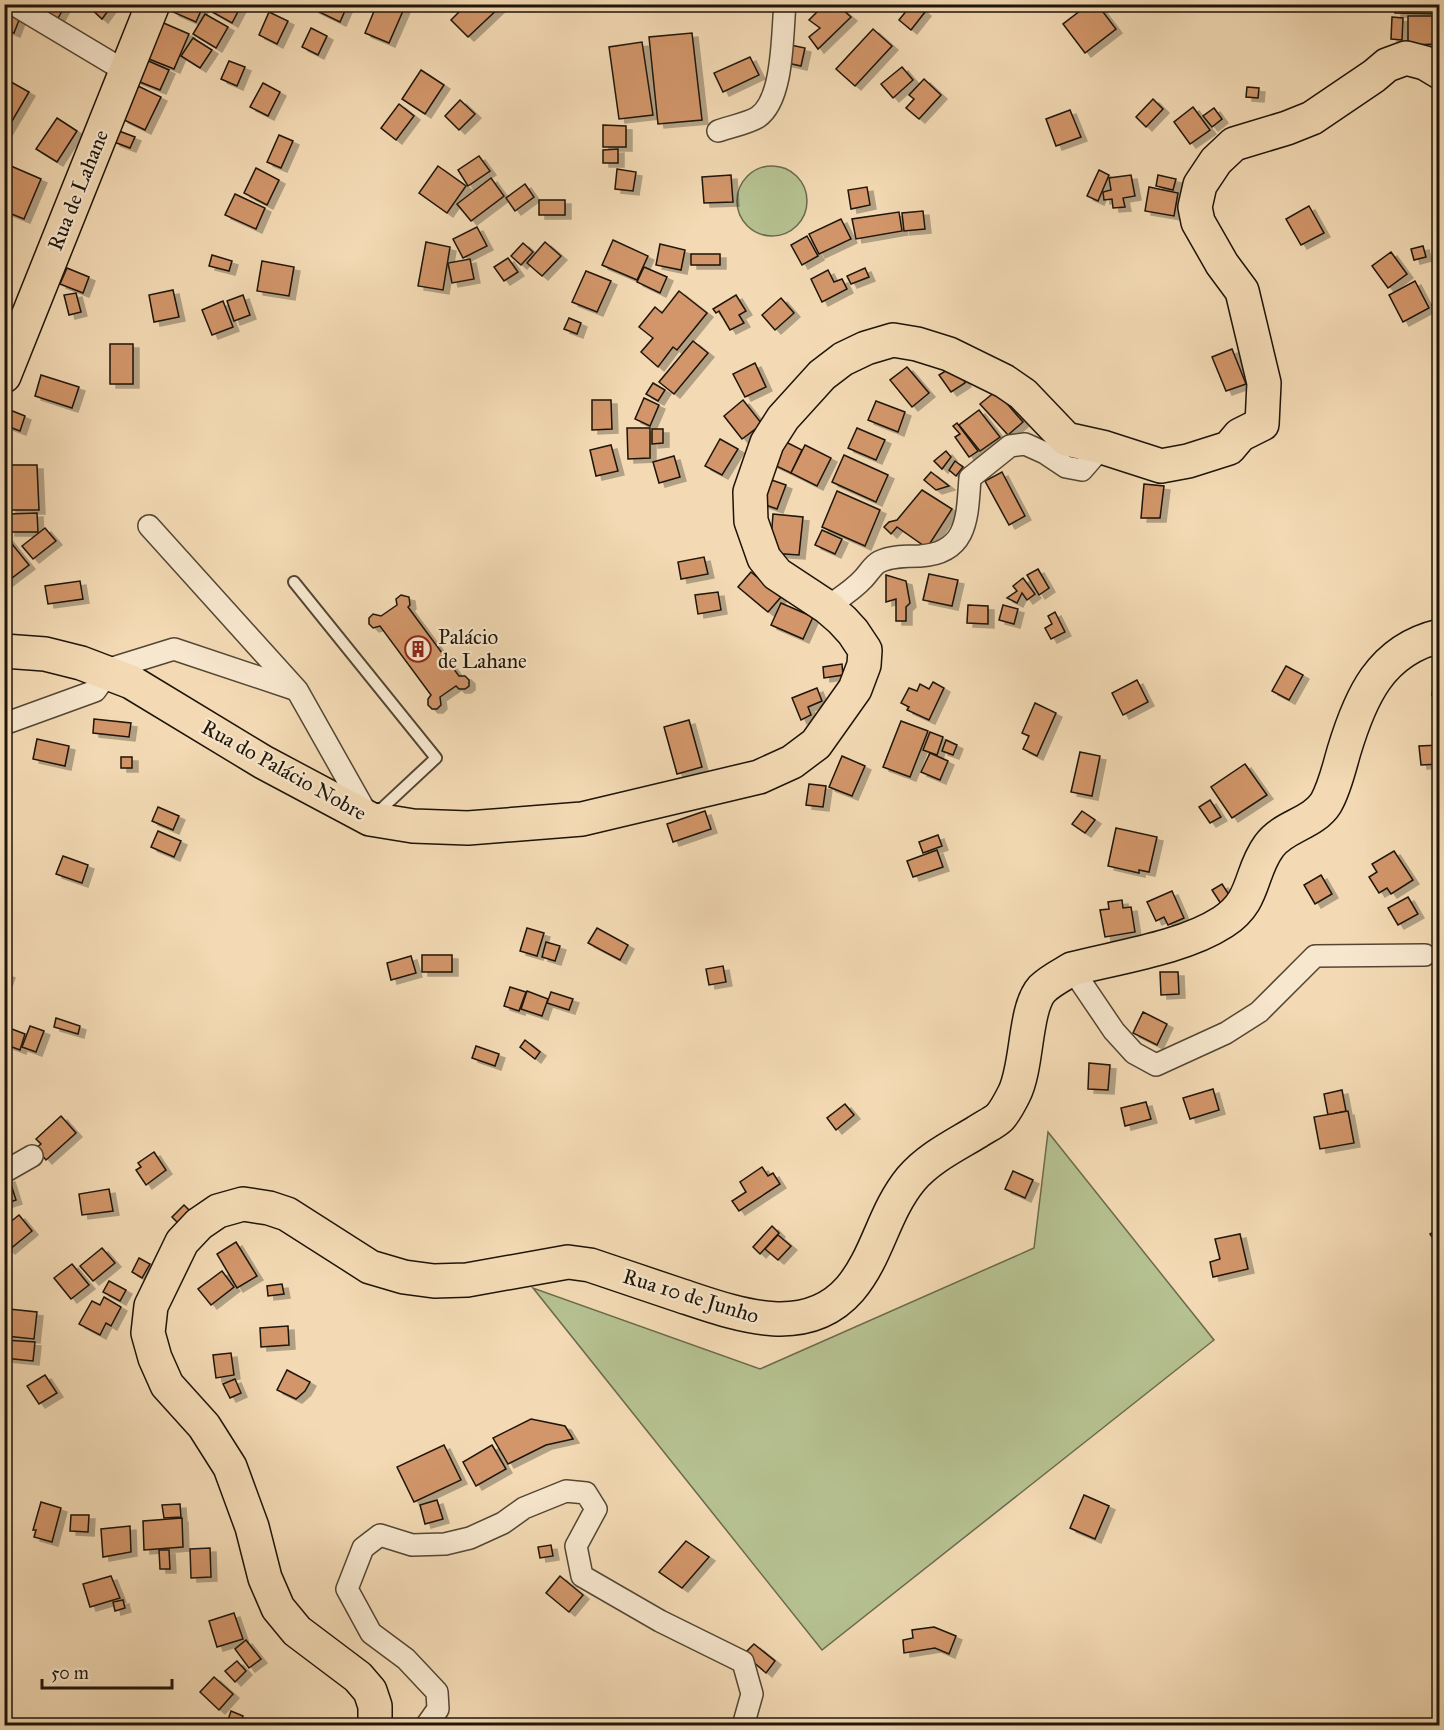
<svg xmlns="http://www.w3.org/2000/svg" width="1444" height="1730" font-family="'IM FELL Great Primer',serif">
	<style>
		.green { fill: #b6c191; stroke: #6a6a4c; stroke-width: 1.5 }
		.building { fill: #d2966a; stroke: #1e1408; stroke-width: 1.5; filter: url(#shadow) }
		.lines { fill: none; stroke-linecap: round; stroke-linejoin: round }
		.service-casing { stroke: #534633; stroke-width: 14 }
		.minor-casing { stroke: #534633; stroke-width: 24 }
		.primary-casing { stroke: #1e1408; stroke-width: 36 }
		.service { stroke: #f7e7ce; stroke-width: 10 }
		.minor { stroke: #f7e7ce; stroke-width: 21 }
		.primary { stroke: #f3dab4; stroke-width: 33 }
		.labels { text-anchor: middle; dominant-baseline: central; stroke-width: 4.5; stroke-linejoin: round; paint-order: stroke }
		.street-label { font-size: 21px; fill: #1e1408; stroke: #f7e7ce }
		.poi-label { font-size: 21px; fill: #1e1408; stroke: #f7e7ce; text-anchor: start }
	</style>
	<defs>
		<filter id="shadow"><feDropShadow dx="6" dy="4" stdDeviation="0" flood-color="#0004"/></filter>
	</defs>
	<rect width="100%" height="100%" fill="#f3dab4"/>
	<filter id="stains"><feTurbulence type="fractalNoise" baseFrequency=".00333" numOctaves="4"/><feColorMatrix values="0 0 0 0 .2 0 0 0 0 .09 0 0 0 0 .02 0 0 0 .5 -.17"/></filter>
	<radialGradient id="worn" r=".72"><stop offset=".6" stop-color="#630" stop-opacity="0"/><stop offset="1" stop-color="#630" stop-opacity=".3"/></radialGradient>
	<g class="green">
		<circle cx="772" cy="201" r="35"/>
		<path d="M1048 1132 1214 1340 822 1650 533 1288 760 1369 1034 1248Z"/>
	</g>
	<g class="building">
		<path d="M31 4H66L57 20Z"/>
		<path d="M86 4H113L102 19Z"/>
		<path d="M177 4H204L196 22 173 12Z"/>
		<path d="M209 4H242L232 23 207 9Z"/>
		<path d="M315 4H348L340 22 313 9Z"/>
		<path d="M377 4H406L389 43 365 33Z"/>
		<path d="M467 4H503L468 37 451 20Z"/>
		<path d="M825 4H836L851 17 818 49 809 37 820 28 809 20Z"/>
		<path d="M912 4H915L925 12 911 30 899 20Z"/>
		<path d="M1089 4H1097L1116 29 1085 53 1063 24Z"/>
		<path d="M1395 4H1440V14L1395 13Z"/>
		<path d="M4 9 21 15 14 33 4 29Z"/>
		<path d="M269 12 288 21 277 44 259 35Z"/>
		<path d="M205 14 228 27 216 48 193 34Z"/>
		<path d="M1408 16H1440V44L1408 45Z"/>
		<path d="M1392 17 1403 18 1402 40 1391 39Z"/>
		<path d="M159 21 189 34 174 69 144 57Z"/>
		<path d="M311 28 327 36 318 55 302 47Z"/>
		<path d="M873 29 892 46 855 86 836 69Z"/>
		<path d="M692 33 702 120 658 124 649 37Z"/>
		<path d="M193 38 212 50 200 68 181 56Z"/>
		<path d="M642 42 653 115 619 119 609 47Z"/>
		<path d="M786 44 805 48 801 66 783 62Z"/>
		<path d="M750 57 759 75 723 92 714 73Z"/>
		<path d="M144 59 169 70 160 90 135 80Z"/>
		<path d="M229 61 245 67 237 86 221 79Z"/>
		<path d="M902 67 913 80 893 98 881 84Z"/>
		<path d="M421 70 444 85 425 114 402 99Z"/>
		<path d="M4 78 29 92 5 133H4Z"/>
		<path d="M924 79 941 95 919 119 906 108 914 99 909 95Z"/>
		<path d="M263 83 280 92 268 116 250 107Z"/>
		<path d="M138 86 161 97 145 130 122 119Z"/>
		<path d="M1247 87 1259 88 1258 98 1246 97Z"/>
		<path d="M1153 99 1163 109 1146 127 1136 117Z"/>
		<path d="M460 100 475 114 459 130 445 116Z"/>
		<path d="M399 104 414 116 396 140 381 128Z"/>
		<path d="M1193 107 1210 130 1190 144 1174 122Z"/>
		<path d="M1214 108 1222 119 1212 127 1203 116Z"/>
		<path d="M1070 110 1081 137 1056 146 1046 119Z"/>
		<path d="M57 118 77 131 57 162 36 149Z"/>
		<path d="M603 125 626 126V147H603Z"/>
		<path d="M119 131 135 137 130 148 114 142Z"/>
		<path d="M279 135 293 141 281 168 267 162Z"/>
		<path d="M618 149V163H603V150Z"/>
		<path d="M479 156 490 171 468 186 458 170Z"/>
		<path d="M4 163 41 179 24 219 4 211Z"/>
		<path d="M438 166 466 186 447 213 419 193Z"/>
		<path d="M256 168 279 180 267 205 244 193Z"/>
		<path d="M617 169 636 172 633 191 615 189Z"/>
		<path d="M1099 170 1109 175 1098 201 1087 196Z"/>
		<path d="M731 175 733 202 704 203 702 177Z"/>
		<path d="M1131 175 1135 196 1123 198 1125 207 1113 208 1112 199 1104 200 1103 192 1111 190 1109 178Z"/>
		<path d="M1158 175 1176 179 1173 190 1156 186Z"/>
		<path d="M491 178 504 196 471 221 457 204Z"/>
		<path d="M525 184 534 197 515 211 506 198Z"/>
		<path d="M867 187 870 205 851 209 848 190Z"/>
		<path d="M1149 187 1178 193 1174 216 1145 211Z"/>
		<path d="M235 194 265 208 256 229 225 215Z"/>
		<rect x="539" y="200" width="26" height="15"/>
		<path d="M1309 206 1324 233 1301 245 1286 219Z"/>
		<path d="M923 211 925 229 904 231 902 213Z"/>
		<path d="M899 212 902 231 856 239 852 219Z"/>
		<path d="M841 219 851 239 819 254 809 234Z"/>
		<path d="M477 227 487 246 463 258 453 239Z"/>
		<path d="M807 236 818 256 802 265 791 245Z"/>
		<path d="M613 240 648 256 637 280 602 265Z"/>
		<path d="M426 242 450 247 443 290 418 286Z"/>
		<path d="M545 242 561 256 542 276 527 263Z"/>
		<path d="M523 243 533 252 521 265 511 256Z"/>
		<path d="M660 244 685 250 681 270 656 265Z"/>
		<path d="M1423 246 1426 257 1414 260 1411 249Z"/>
		<path d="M1391 252 1407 274 1388 288 1372 266Z"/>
		<rect x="691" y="254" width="29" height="11"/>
		<path d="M212 255 232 261 229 271 209 266Z"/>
		<path d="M508 258 518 272 504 281 494 267Z"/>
		<path d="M470 259 474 279 452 283 448 263Z"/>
		<path d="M262 261 294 267 289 296 257 291Z"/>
		<path d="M644 267 667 277 660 293 637 282Z"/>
		<path d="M67 268 89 277 83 293 60 284Z"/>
		<path d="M865 268 869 277 851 284 847 276Z"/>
		<path d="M828 270 834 282 842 279 847 289 822 302 811 279Z"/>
		<path d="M586 271 611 281 597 312 572 302Z"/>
		<path d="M1415 281 1429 308 1403 322 1389 295Z"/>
		<path d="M173 290 179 317 154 322 149 295Z"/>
		<path d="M1440 290V309L1432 305Z"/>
		<path d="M679 291 707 313 677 350 673 347 658 367 641 352 653 338 639 327 655 307 662 313Z"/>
		<path d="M76 293 81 312 69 315 64 295Z"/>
		<path d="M243 295 250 315 234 321 227 301Z"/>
		<path d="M736 295 746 311 739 315 744 323 730 330 719 311 716 313 713 309Z"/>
		<path d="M781 298 794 313 775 330 762 315Z"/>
		<path d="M223 301 233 327 212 335 202 310Z"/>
		<path d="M569 318 581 323 577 334 564 329Z"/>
		<path d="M693 341 708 353 674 394 659 382Z"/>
		<rect x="110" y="344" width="23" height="40"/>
		<path d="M1232 349 1246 384 1226 391 1212 357Z"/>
		<path d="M755 363 766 387 745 397 733 374Z"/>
		<path d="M907 367 929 393 912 407 890 380Z"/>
		<path d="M952 367 962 373 965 383 951 392 939 375Z"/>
		<path d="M41 375 79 387 72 408 35 396Z"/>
		<path d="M1440 379V394L1434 382Z"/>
		<path d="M653 383 665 390 658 401 646 394Z"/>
		<path d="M996 391 1023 422 1008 435 980 404Z"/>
		<path d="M644 398 659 405 650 426 635 419Z"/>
		<path d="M592 400H611L612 429 592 430Z"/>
		<path d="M743 400 762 424 742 439 724 416Z"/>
		<path d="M876 401 905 412 898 432 868 420Z"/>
		<path d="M10 410 25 416 20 431 4 425Z"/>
		<path d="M979 410 1000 437 980 451 959 425Z"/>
		<path d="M957 423 978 451 969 457 955 437 960 434 953 426Z"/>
		<path d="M627 428H650V458L628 459Z"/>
		<path d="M857 428 885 440 876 460 848 448Z"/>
		<path d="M652 429H663V443L652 444Z"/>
		<path d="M720 439 738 449 722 475 705 466Z"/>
		<path d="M782 440 802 450 791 473 772 464Z"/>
		<path d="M611 445 618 471 596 476 590 450Z"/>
		<path d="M805 445 831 458 817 486 791 473Z"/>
		<path d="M946 451 951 457 942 469 934 461Z"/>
		<path d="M844 455 888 475 876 502 832 482Z"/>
		<path d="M674 456 680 477 659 483 653 462Z"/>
		<path d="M955 461 963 467 956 476 949 470Z"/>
		<path d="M8 465H37L39 510H10Z"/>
		<path d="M931 472 949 486 936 490 924 480Z"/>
		<path d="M1002 472 1025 516 1009 525 985 481Z"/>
		<path d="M763 477 786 485 777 509 760 503Z"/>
		<path d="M1144 484 1164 486 1160 518H1141Z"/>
		<path d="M922 490 952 509 927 548 897 527 891 534 884 527 889 522 897 520Z"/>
		<path d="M837 491 880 510 865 546 822 527Z"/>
		<path d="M37 513 38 532H9V514Z"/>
		<path d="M773 514 803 517 799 555 770 553Z"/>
		<path d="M45 528 56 541 33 559 22 546Z"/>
		<path d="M822 530 842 539 835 554 815 545Z"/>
		<path d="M4 534 29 565 4 584Z"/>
		<path d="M704 557 708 574 681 579 678 562Z"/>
		<path d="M1038 569 1049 588 1039 595 1027 575Z"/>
		<path d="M751 572 781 597 768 612 738 587Z"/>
		<path d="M929 574 958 580 952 606 923 600Z"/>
		<path d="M886 575 906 581 910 603 906 607V621H896V599L886 602Z"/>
		<path d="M1023 578 1035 594 1027 600 1022 593 1017 603 1007 598 1017 591 1013 586Z"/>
		<path d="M80 581 83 599 48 604 45 586Z"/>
		<path d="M718 592 721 610 698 614 695 595Z"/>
		<path d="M401 595 409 597 410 605 408 607 459 676H465L469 680V686L465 689H459L456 686 440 697 441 705 437 709H432L428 705V699L431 695 380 626 373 628 369 624V618L373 614 381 616 397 605 396 599Z"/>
		<path d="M781 603 813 617 803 639 771 625Z"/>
		<path d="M968 605 988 606V624L967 623Z"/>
		<path d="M1003 605 1018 609 1014 624 999 620Z"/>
		<path d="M1055 612 1065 632 1051 639 1045 628 1052 624 1048 616Z"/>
		<path d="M842 664 843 675 824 678 823 667Z"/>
		<path d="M1286 666 1303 675 1289 700 1272 691Z"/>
		<path d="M1435 669 1440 670V696L1432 695Z"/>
		<path d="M1137 680 1148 702 1123 715 1112 693Z"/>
		<path d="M933 682 944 688 929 720 907 710 909 707 901 703 909 688 917 691 920 684 929 689Z"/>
		<path d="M817 688 822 701 808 707 811 715 801 720 792 698Z"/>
		<path d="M1035 703 1056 713 1037 756 1023 749 1029 736 1022 733Z"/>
		<path d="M94 719 131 723 129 737 93 733Z"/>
		<path d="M689 720 702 767 677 774 664 727Z"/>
		<path d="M901 721 928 731 910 777 883 767Z"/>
		<path d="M930 732 943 737 937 755 923 750Z"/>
		<path d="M37 739 69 746 65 766 33 759Z"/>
		<path d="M946 740 957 745 953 755 942 751Z"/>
		<path d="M1440 745V764L1421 765 1419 746Z"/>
		<path d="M1080 752 1100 756 1092 796 1071 792Z"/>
		<path d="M930 753 948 761 940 780 921 772Z"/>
		<path d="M842 756 865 766 852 796 829 787Z"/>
		<rect x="121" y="757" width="11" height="11"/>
		<path d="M1245 764 1267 795 1232 818 1211 787Z"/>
		<path d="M809 784 826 786 823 807 806 805Z"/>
		<path d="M1210 800 1221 817 1210 823 1199 807Z"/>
		<path d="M158 807 179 816 173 830 152 821Z"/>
		<path d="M705 811 711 829 673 842 667 824Z"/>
		<path d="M1082 811 1095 820 1085 833 1072 824Z"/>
		<path d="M1116 828 1157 837 1149 872 1139 870V873L1108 866Z"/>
		<path d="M158 831 181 841 174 857 151 847Z"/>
		<path d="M938 835 942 846 923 853 919 842Z"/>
		<path d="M937 850 943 867 913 877 907 861Z"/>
		<path d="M1394 851 1413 880 1391 894 1387 888 1379 893 1369 877 1377 872 1372 864Z"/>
		<path d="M63 856 88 865 82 883 56 874Z"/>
		<path d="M1321 875 1332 894 1315 904 1304 885Z"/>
		<path d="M1222 884 1233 901 1223 907 1212 890Z"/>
		<path d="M1172 891 1184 918 1168 925 1164 917 1156 921 1147 902Z"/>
		<path d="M1408 897 1418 914 1398 925 1388 908Z"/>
		<path d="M1122 900 1123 908 1131 907 1135 932 1105 937 1100 910 1109 909 1108 902Z"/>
		<path d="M527 928 544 933 537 956 520 951Z"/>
		<path d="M597 928 628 945 620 960 588 943Z"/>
		<path d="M546 942 560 946 555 961 542 957Z"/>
		<rect x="422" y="955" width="30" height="17"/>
		<path d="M411 956 416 973 391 980 387 963Z"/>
		<path d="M723 966 726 982 709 985 706 969Z"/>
		<path d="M4 972 9 974 5 985H4Z"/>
		<path d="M1160 972H1178L1179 994 1161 995Z"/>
		<path d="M510 987 526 992 519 1011 504 1006Z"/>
		<path d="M527 991 548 999 542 1016 521 1009Z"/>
		<path d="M551 992 573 999 569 1010 547 1003Z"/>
		<path d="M1143 1012 1167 1024 1157 1045 1133 1033Z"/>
		<path d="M56 1018 80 1026 78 1034 54 1027Z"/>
		<path d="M4 1026 25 1034 20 1050 4 1044Z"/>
		<path d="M30 1026 44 1031 36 1052 22 1047Z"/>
		<path d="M525 1040 540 1052 535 1059 520 1047Z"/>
		<path d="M476 1046 499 1054 495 1066 472 1058Z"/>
		<path d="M1089 1063 1110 1065 1108 1090 1088 1089Z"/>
		<path d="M1213 1089 1219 1110 1190 1119 1183 1098Z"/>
		<path d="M1342 1090 1346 1111 1328 1115 1324 1094Z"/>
		<path d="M1146 1102 1151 1119 1125 1126 1121 1108Z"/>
		<path d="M845 1104 854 1115 836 1130 827 1118Z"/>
		<path d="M1348 1111 1354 1143 1320 1149 1314 1117Z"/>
		<path d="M61 1116 76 1133 46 1160 36 1148 41 1144 36 1139Z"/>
		<path d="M154 1152 166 1170 146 1185 136 1170 141 1167 138 1163Z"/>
		<path d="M762 1167 768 1176 773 1173 780 1184 739 1211 732 1201 746 1192 740 1182Z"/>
		<path d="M1013 1171 1033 1180 1025 1198 1005 1189Z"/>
		<path d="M9 1178 16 1200 4 1204V1179Z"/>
		<path d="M109 1189 113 1211 82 1215 79 1194Z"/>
		<path d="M184 1205 192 1213 180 1225 172 1217Z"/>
		<path d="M19 1215 32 1231 9 1250 4 1245V1227Z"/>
		<path d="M772 1226 779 1233 760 1254 753 1247Z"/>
		<path d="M1440 1228V1249L1430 1234Z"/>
		<path d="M1240 1234 1248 1269 1213 1277 1210 1262 1220 1259 1215 1239Z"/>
		<path d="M778 1235 791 1246 778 1260 765 1249Z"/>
		<path d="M236 1242 257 1276 237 1288 217 1254Z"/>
		<path d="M102 1248 115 1263 93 1281 80 1266Z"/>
		<path d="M139 1258 150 1264 142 1278 132 1272Z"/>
		<path d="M72 1264 89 1285 71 1299 54 1278Z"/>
		<path d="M222 1271 234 1287 211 1305 198 1289Z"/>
		<path d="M109 1281 126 1290 120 1301 103 1292Z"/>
		<path d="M282 1284 284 1294 268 1296 267 1286Z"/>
		<path d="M104 1297 121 1307 111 1326 106 1323 100 1335 79 1324 92 1301 100 1305Z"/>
		<path d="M9 1309 37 1312 34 1339 6 1336Z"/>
		<path d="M288 1326 289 1345 261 1347 260 1328Z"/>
		<path d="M5 1340 35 1342 33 1361 4 1358Z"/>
		<path d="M231 1353 234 1375 216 1378 213 1355Z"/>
		<path d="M287 1370 310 1382 305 1391 296 1399 277 1390Z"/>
		<path d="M45 1375 57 1393 39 1404 27 1386Z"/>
		<path d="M235 1379 241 1393 230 1398 223 1384Z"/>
		<path d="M531 1419 565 1426 573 1439 546 1445 508 1464 493 1438Z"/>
		<path d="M444 1445 461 1480 414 1502 397 1467Z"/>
		<path d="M492 1445 506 1469 476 1486 463 1462Z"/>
		<path d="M1084 1495 1109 1506 1095 1539 1070 1528Z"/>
		<path d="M437 1500 443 1519 425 1524 420 1505Z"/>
		<path d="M41 1502 61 1508 52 1542 34 1537 36 1530H33Z"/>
		<path d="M180 1504 181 1517 164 1518 162 1505Z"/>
		<path d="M71 1515H89L88 1532 70 1531Z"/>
		<path d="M182 1518 183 1547 144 1550 143 1521Z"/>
		<path d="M130 1526 131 1552 103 1557 101 1529Z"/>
		<path d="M686 1541 709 1557 682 1588 659 1572Z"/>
		<path d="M551 1545 553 1556 540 1558 538 1547Z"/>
		<path d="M210 1548 211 1577 191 1578 190 1549Z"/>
		<path d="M159 1550H169L170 1569H160Z"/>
		<path d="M111 1576 120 1598 90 1607 83 1584Z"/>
		<path d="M560 1576 583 1595 569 1612 546 1593Z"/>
		<path d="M123 1600 125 1608 115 1611 113 1602Z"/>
		<path d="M234 1613 243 1639 217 1647 209 1621Z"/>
		<path d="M934 1627 956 1636 949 1654 935 1648 904 1653 903 1640 913 1638 912 1630Z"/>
		<path d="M246 1640 261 1659 249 1668 235 1649Z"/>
		<path d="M754 1644 775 1661 766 1673 744 1654Z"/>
		<path d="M237 1661 246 1671 235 1682 225 1671Z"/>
		<path d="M214 1677 233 1694 219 1710 200 1692Z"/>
		<path d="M231 1711 243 1716 240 1726 227 1723Z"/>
	</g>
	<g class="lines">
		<g class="service-casing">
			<path id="service" d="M294 582 436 758 377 813"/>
		</g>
		<g class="minor-casing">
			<g id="minor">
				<path d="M18 7 125 71"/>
				<path d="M718 131C729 127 749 123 758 117 784 99 782 33 785 4"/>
				<path d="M149 526 297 690 368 816"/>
				<path d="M827 607C840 598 853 590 863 579 868 574 873 565 879 562 891 556 907 556 920 556 969 553 967 516 970 478L1010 446 1025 444 1045 453 1066 467 1082 470 1102 447"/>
				<path d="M103 671 174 649 294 689"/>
				<path d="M4 724 95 691 108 673"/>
				<path d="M1072 969 1114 1031 1134 1053 1156 1065 1226 1033 1259 1012 1315 956 1425 955"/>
				<path d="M4 1172 32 1156"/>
				<path d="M426 1726 438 1709 437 1692 406 1659 371 1633 347 1589 363 1548 380 1535 412 1545 445 1544 470 1538 503 1523 524 1508 566 1491 586 1493 596 1509 576 1546 582 1576 660 1621 743 1662 752 1694 743 1726"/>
			</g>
		</g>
		<g class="primary-casing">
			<g id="primary">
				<path d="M4 376 153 4"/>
				<path d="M4 651 45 654 81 663 131 682 263 762 370 819 413 826 468 828 582 819 759 777 792 762 816 744 855 689 864 665 865 650 853 632 842 620 827 607 777 574 764 558 751 521 750 492 767 443 783 418 822 375 843 359 866 348 893 340 917 344 949 354 1004 381 1023 394 1066 439 1102 447 1161 466 1188 461 1229 448 1240 435 1262 424 1264 383 1242 291 1222 264 1198 222 1195 207 1200 185 1216 161 1234 144 1287 128 1312 118 1374 76 1387 65 1406 58 1425 63 1440 72"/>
				<path d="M375 1726V1706L370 1691 358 1677 297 1631 278 1608 265 1578 252 1527 230 1467 204 1426 167 1385 155 1358 148 1333 151 1306 182 1242 199 1224 218 1211 243 1204 269 1208 287 1214 370 1267 404 1277 434 1281 467 1280 568 1262 590 1265C619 1275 647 1284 676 1294 731 1312 804 1342 850 1289 878 1256 883 1213 911 1179 929 1158 954 1146 977 1132 984 1127 994 1123 1000 1117 1006 1110 1010 1102 1014 1094 1028 1067 1024 1009 1042 989 1050 981 1062 975 1072 969 1118 957 1183 948 1223 922 1256 901 1249 873 1269 846 1283 826 1313 824 1326 803 1335 787 1339 768 1344 751 1360 698 1380 650 1440 636"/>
			</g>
		</g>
		<use href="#service" class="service"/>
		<use href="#minor" class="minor"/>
		<use href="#primary" class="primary"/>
	</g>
	<defs>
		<g id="building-ring" transform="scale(1.35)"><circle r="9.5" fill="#f7e7ce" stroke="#8f2418" stroke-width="1.5"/><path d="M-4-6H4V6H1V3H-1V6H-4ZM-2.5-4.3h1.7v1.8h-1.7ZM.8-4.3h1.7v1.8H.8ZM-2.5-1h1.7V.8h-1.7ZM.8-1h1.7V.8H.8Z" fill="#8f2418"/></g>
	</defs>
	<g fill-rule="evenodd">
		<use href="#building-ring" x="418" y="649"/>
	</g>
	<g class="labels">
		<g class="street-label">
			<text transform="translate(78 190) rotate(-68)">Rua de Lahane</text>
			<text transform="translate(284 770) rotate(29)">Rua do Palácio Nobre</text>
			<text transform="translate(691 1296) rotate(17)">Rua 10 de Junho</text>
		</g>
		<g class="poi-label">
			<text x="438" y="637">Palácio<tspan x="438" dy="24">de Lahane</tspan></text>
		</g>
	</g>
	<rect width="1444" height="1730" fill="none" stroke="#f3dab4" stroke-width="24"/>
	<rect x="6" y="6" width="1432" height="1718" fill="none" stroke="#1e1408" stroke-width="3"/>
	<rect x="12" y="12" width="1420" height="1706" fill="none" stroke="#1e1408" stroke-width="1.5"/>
	<path d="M42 1679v9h130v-9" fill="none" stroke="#1e1408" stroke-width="3"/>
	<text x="51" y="1679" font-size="18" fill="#1e1408" stroke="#f7e7ce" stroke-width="4.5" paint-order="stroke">50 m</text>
	<rect width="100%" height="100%" filter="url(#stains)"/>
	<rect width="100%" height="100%" fill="url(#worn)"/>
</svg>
